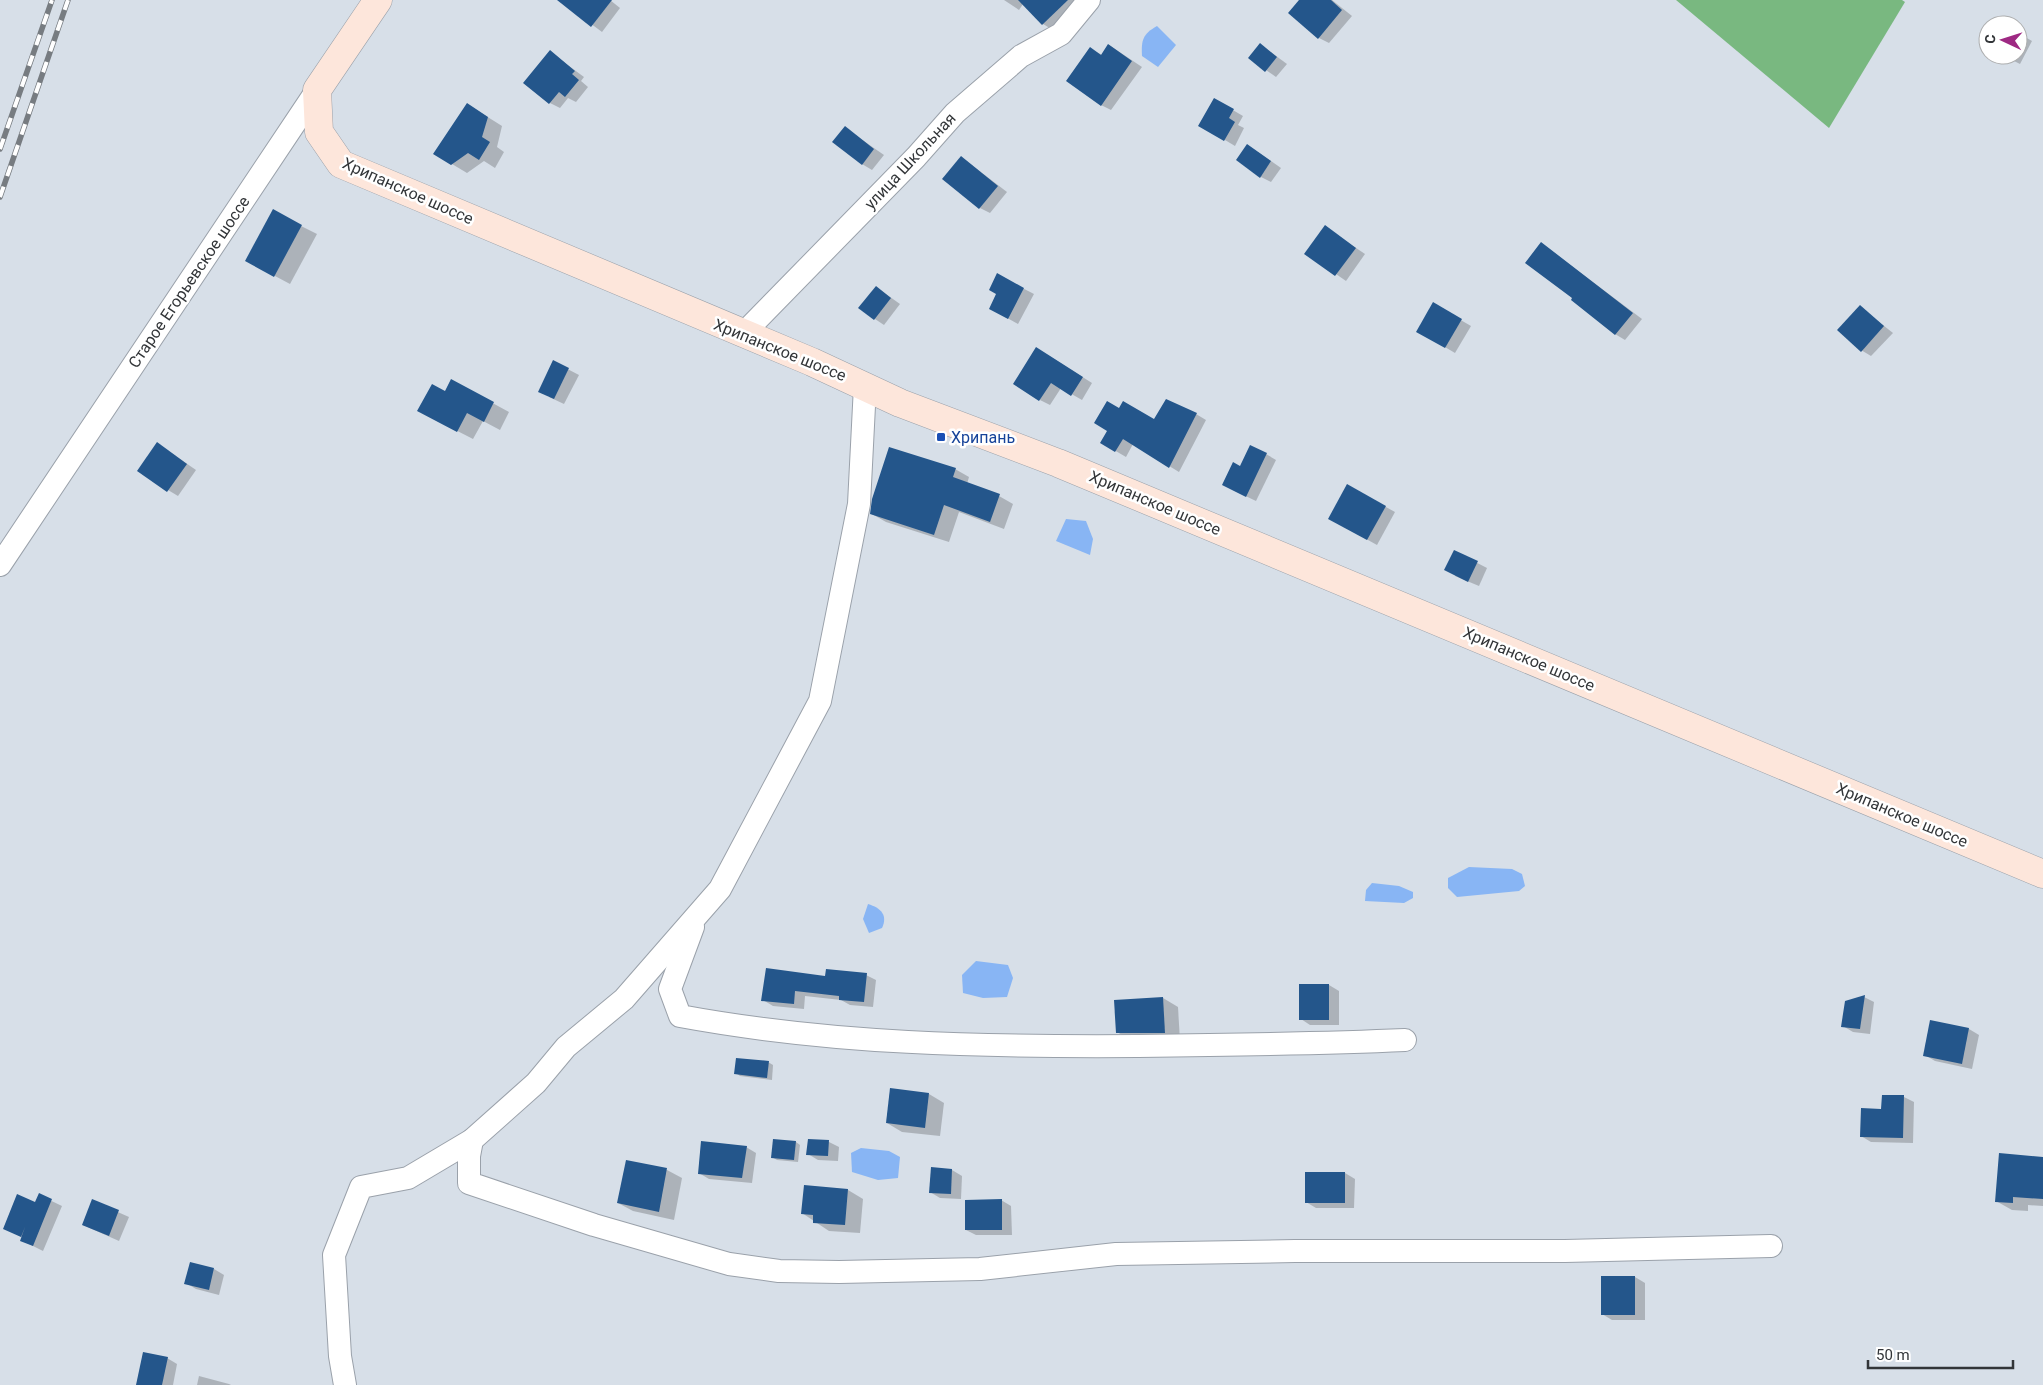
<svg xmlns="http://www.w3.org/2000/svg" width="2043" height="1385" font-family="Roboto,sans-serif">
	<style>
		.forest { fill: #79b880 }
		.water { fill: #88b5f4 }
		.shadow { fill: #0003 }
		.building { fill: #24568b }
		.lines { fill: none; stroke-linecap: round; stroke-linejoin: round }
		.street-casing { stroke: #9aa1aa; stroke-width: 24 }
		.secondary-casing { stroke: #9aa1aa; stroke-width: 29 }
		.street { stroke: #fff; stroke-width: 22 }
		.secondary { stroke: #fde6db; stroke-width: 28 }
		.rail-casing { stroke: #777c81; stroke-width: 5.5 }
		.rail { stroke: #fff; stroke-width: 4; stroke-dasharray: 11; stroke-linecap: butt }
		.transit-dot { fill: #1a4fb4; stroke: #fff; stroke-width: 2 }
		.labels { text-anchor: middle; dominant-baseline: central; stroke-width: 5; stroke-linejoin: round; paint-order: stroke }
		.street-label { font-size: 16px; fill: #323538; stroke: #fff }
		.transit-label { font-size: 16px; fill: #164399; stroke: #fff; text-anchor: start }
	</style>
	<rect width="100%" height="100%" fill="#d7dfe8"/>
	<path class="forest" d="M1676 0H1902L1905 2 1829 128Z"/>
	<g class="water">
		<path d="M1157 26 1176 45 1158 67 1142 56C1141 40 1143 34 1157 26Z"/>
		<path d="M1066 519 1086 521 1093 539 1090 555 1056 541Z"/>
		<path d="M1469 867 1512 869 1522 874 1525 886 1519 891 1457 897 1448 888V878Z"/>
		<path d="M1372 883 1399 886 1413 892V898L1404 903 1365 901 1366 890Z"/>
		<path d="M868 904C881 908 888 915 882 928L869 933 863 919Z"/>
		<path d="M976 961 1008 965 1013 978 1007 997 983 998 963 993 962 975Z"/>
		<path d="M861 1148 889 1151 900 1157 898 1178 878 1180 852 1172 851 1153Z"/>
	</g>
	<g class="shadow">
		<path d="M559 0H610L620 8 602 32Z"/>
		<path d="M1004 0H1084L1053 30 1043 24 1023 4 1019 10Z"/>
		<path d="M1300 0H1332L1352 16 1329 43 1319 38Z"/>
		<path d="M2018 33 2032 41 2020 64 2002 55H2018Z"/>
		<path d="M1260 44 1287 64 1276 77 1249 58Z"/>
		<path d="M1109 45 1142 67 1111 110 1101 105 1091 49 1102 55Z"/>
		<path d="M550 52 584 77 581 81 588 87 576 102 568 98 560 108 550 103Z"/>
		<path d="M1214 99 1243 116 1238 125 1244 128 1235 146 1200 125Z"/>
		<path d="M467 104 502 126 497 147 504 152 495 168 484 161 467 173 452 164Z"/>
		<path d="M845 128 884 155 872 170 862 164Z"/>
		<path d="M1258 152 1281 168 1271 182 1261 177Z"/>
		<path d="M961 157 1007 192 990 213 980 208Z"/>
		<path d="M301 226 317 234 290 284 260 268Z"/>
		<path d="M1325 227 1365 254 1346 281 1306 253Z"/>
		<path d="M1541 243 1642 319 1625 340 1615 334Z"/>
		<path d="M997 275 1034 294 1018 324 1000 314Z"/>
		<path d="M876 287 900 304 884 325 875 319Z"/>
		<path d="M1433 304 1471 326 1455 353 1418 331Z"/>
		<path d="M1860 307 1893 333 1871 356 1861 350Z"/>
		<path d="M1046 354 1092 383 1082 400 1061 388 1050 405 1040 400Z"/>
		<path d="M554 362 579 375 564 404 549 397Z"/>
		<path d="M452 381 509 412 500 430 483 421 473 439 434 419Z"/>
		<path d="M1120 409 1155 421 1196 414 1206 420 1179 472 1133 444 1126 457 1102 443Z"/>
		<path d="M167 450 196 470 178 496 168 490Z"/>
		<path d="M1266 454 1276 460 1256 501 1233 490Z"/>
		<path d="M955 469 969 477 967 484 999 496 1013 504 1004 529 959 512 949 542 886 522 872 514Z"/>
		<path d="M1348 486 1395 512 1377 545 1330 519Z"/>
		<path d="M1454 551 1487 568 1479 586 1455 576Z"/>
		<path d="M866 975 876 980 873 1007 850 1005 841 1000 805 996 804 1009 773 1006 763 1000 826 977Z"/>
		<path d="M1329 985 1339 991V1025H1310L1301 1019Z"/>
		<path d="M1864 997 1874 1002 1870 1034 1853 1032 1843 1026Z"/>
		<path d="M1163 998 1178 1007 1180 1041H1132L1117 1032Z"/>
		<path d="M1931 1022 1969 1029 1979 1035 1972 1069 1935 1061 1925 1055Z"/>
		<path d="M768 1062 773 1065 772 1080 740 1076 736 1073Z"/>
		<path d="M891 1090 929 1094 944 1103 940 1136 902 1132 887 1123Z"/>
		<path d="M1904 1097 1914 1102 1913 1143 1871 1142 1861 1136Z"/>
		<path d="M809 1140 829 1142 839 1147 838 1161 818 1160 808 1154Z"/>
		<path d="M796 1142 800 1145 798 1162 777 1160 772 1157Z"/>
		<path d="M746 1147 756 1153 752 1183 709 1179 699 1173Z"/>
		<path d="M2043 1158V1206L2028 1205V1211L2012 1210 1996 1201Z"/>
		<path d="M627 1162 667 1170 682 1178 674 1220 633 1211 618 1203Z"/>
		<path d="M932 1168 952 1170 962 1176 961 1199 940 1198 930 1192Z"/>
		<path d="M1345 1173 1355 1179 1354 1208H1316L1306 1202Z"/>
		<path d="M805 1186 848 1190 863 1199 860 1233 829 1231 802 1213Z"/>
		<path d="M39 1195 62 1206 43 1251 21 1240 22 1237 4 1228 36 1204Z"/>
		<path d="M1001 1200 1011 1206 1012 1235H976L966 1230Z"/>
		<path d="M93 1201 129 1217 119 1241 83 1225Z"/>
		<path d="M214 1269 224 1275 219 1295 196 1289 186 1283Z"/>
		<path d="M1602 1277H1635L1645 1283V1320H1612L1602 1314Z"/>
		<path d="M167 1358 177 1364 173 1385H138Z"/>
		<path d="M199 1376 229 1384 231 1385H197Z"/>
	</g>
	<g class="building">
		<path d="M557 0H612L591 27Z"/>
		<path d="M1018 0H1068L1042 25Z"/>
		<path d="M1299 0H1331L1342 10 1318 39 1288 13Z"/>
		<path d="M1260 43 1277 57 1265 72 1248 58Z"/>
		<path d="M1108 44 1132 61 1101 106 1066 81 1090 47 1101 55Z"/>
		<path d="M550 50 575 71 572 74 579 80 565 97 559 92 549 104 523 83Z"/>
		<path d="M1214 98 1234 109 1229 118 1235 122 1224 141 1198 126Z"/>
		<path d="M467 103 488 117 482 137 490 142 479 160 468 153 451 165 433 154Z"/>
		<path d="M845 126 874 149 862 165 832 142Z"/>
		<path d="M1247 144 1271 161 1260 178 1236 160Z"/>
		<path d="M961 156 998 186 979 209 942 179Z"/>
		<path d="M273 209 302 225 274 277 245 261Z"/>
		<path d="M1325 225 1356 248 1335 276 1304 254Z"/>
		<path d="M1541 242 1633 313 1615 335 1571 300 1572 298 1525 263Z"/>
		<path d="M997 273 1024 288 1008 319 989 309 996 294 989 290Z"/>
		<path d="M876 286 891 298 874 320 858 308Z"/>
		<path d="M1433 302 1462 319 1445 348 1416 332Z"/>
		<path d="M1860 305 1884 326 1861 352 1837 330Z"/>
		<path d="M1036 347 1083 377 1071 396 1051 383 1039 401 1013 384Z"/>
		<path d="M553 360 569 368 554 399 538 392Z"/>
		<path d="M451 379 494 402 484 422 467 413 457 432 417 411 432 384 445 391Z"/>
		<path d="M1166 399 1197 413 1169 468 1123 439 1115 452 1100 443 1107 431 1094 423 1107 401 1119 408 1123 401 1154 419Z"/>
		<path d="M157 442 187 464 167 492 137 471Z"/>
		<path d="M1250 445 1267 453 1246 497 1222 485 1233 462 1240 466Z"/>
		<path d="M889 447 956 468 953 477 1000 494 990 522 944 505 934 535 870 514 872 499Z"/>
		<path d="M1347 484 1386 506 1367 540 1328 519Z"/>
		<path d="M1454 550 1478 561 1468 582 1444 570Z"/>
		<path d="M766 968 825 976 826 969 867 973 864 1002 839 1000V996L795 991 794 1004 761 1001Z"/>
		<rect x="1299" y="984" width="30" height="36"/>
		<path d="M1865 995 1860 1029 1841 1027 1845 1001Z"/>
		<path d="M1163 997 1165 1033H1116L1114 1000Z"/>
		<path d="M1930 1020 1969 1028 1962 1064 1923 1056Z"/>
		<path d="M736 1058 769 1061 767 1078 734 1074Z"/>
		<path d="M890 1088 929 1093 925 1128 886 1123Z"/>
		<path d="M1882 1095H1904L1903 1138 1860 1137 1861 1108 1881 1109Z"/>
		<path d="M773 1139 796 1141 794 1160 771 1158Z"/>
		<path d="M808 1139 829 1140 828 1156 806 1155Z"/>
		<path d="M701 1141 747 1146 742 1178 698 1174Z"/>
		<path d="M1999 1153 2043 1157V1199L2013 1197V1203L1995 1202Z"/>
		<path d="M626 1160 667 1168 659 1212 617 1203Z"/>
		<path d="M931 1167 952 1169 951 1194 929 1193Z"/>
		<rect x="1305" y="1172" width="40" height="31"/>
		<path d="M804 1185 848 1189 845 1225 813 1223V1215L801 1214Z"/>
		<path d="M39 1193 52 1199 33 1246 20 1241 25 1227 21 1237 3 1229 17 1194 35 1202Z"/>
		<path d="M92 1199 119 1210 109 1236 82 1225Z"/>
		<path d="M1002 1199V1230H965V1200Z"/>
		<path d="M190 1262 214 1268 209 1290 184 1284Z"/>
		<rect x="1601" y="1276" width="34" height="39"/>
		<path d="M143 1352 168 1357 162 1385H136Z"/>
	</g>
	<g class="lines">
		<g class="street-casing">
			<g id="street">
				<path d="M742 335 916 157 955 113 1021 56 1061 34 1089 0"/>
				<path d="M0 565 317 90"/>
				<path d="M693 927 670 989 680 1016C831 1044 984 1047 1137 1046 1226 1045 1316 1044 1405 1040"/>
				<path d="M472 1140 469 1156V1183L594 1225 729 1264 779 1271 839 1272 980 1269 1116 1254 1295 1251H1565L1771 1246"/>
				<path d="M345 1385 340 1356 334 1255 361 1187 408 1178 472 1140 536 1083 566 1047 624 999 720 889 820 701 859 504 865 386"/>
			</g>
		</g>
		<g class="secondary-casing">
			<path id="secondary" d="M378 0 317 90 319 132 341 164 812 362 900 403 1058 463 2043 874"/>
		</g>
		<use href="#street" class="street"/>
		<use href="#secondary" class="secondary"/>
		<g class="rail-casing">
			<g id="rail">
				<path d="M0 149 52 0"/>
				<path d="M0 197 68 0"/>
			</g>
		</g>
		<use href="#rail" class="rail"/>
	</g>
	<rect class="transit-dot" x="936" y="432" width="10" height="10" rx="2.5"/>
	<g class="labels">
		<g class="street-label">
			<text transform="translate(910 161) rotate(-47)">улица Школьная</text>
			<text transform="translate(408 191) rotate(24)">Хрипанское шоссе</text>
			<text transform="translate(189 282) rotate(-56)">Старое Егорьевское шоссе</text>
			<text transform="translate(780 350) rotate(22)">Хрипанское шоссе</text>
			<text transform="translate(1155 503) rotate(23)">Хрипанское шоссе</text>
			<text transform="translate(1529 659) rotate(23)">Хрипанское шоссе</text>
			<text transform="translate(1902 815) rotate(23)">Хрипанское шоссе</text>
		</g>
		<g class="transit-label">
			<text x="951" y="437">Хрипань</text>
		</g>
	</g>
	<g transform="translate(2003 40) rotate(274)"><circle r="24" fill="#ffffff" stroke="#adaeaf"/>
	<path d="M0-4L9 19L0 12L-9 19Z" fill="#9e2983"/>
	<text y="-8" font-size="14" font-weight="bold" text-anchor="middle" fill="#323538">С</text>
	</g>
	<path d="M1868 1360v8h145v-8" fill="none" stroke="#323538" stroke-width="2.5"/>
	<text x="1876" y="1360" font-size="15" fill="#323538" stroke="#ffffff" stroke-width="4" paint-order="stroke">50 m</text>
</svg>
